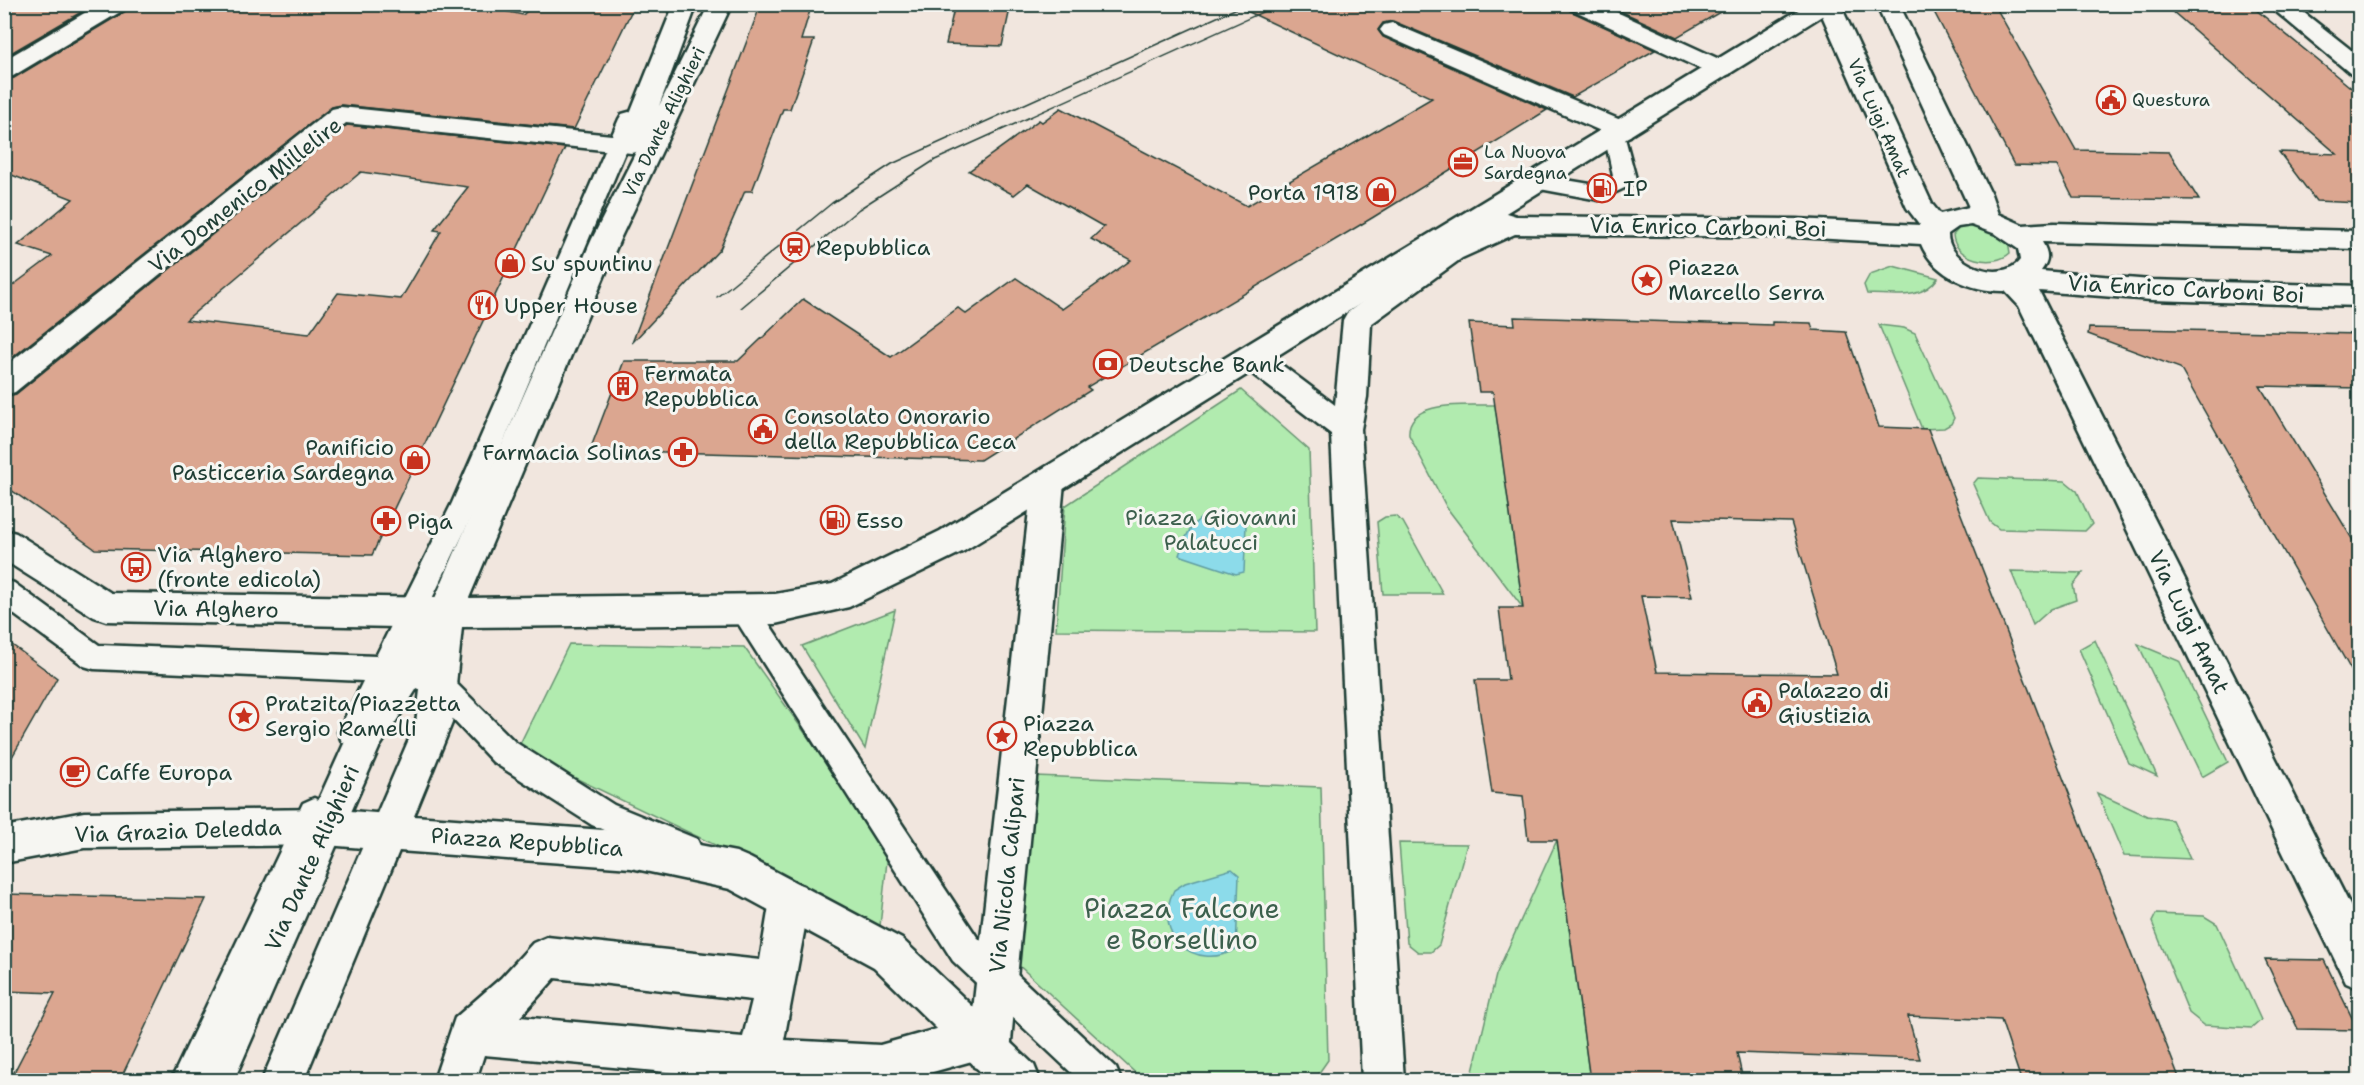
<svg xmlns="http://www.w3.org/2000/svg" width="2364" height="1085" font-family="'Shantell Sans',sans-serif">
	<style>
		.green { fill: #b1ebaf; stroke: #689472; stroke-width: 1.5 }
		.water { fill: #8cdbea; stroke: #609ca1; stroke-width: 1.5 }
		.building { fill: #dba690; stroke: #1f3d34; stroke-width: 1.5; fill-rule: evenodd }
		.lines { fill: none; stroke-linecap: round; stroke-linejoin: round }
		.lane-casing { stroke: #1f3d34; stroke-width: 5 }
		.street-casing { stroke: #1f3d34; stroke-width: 5 }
		.secondary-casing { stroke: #1f3d34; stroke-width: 5 }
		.lane { fill: #f6f6f2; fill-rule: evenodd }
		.street { fill: #f6f6f2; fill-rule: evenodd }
		.secondary { fill: #f6f6f2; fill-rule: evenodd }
		.tram { stroke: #1f3d34; stroke-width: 1.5 }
		.labels { text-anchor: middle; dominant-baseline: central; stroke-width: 6; stroke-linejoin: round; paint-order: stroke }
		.far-poi-label { font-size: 18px; fill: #1f3d34; stroke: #f6f6f2; text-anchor: start }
		.far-street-label { font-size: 18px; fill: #1f3d34; stroke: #f6f6f2 }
		.poi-label { font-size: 22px; fill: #1f3d34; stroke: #f6f6f2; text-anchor: start }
		.street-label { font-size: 22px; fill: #1f3d34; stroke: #f6f6f2 }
		.park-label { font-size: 22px; fill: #3c604d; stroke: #f6f6f2 }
		.near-park-label { font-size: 27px; fill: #3c604d; stroke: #f6f6f2 }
	</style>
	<rect width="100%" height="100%" fill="#f1e6de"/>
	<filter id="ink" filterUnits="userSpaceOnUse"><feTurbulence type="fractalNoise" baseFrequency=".0167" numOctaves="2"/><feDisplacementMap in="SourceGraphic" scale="12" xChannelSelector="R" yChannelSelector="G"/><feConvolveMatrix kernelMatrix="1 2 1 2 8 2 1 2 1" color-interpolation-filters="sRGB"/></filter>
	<g filter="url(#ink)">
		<g class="green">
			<path d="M1968 225 1986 226 2008 241 2010 253C1993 269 1954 259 1953 235L1961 226Z"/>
			<path d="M1893 266 1938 278C1922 301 1893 294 1867 294L1864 285 1870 274Z"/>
			<path d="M1879 325 1904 328 1915 333 1954 418 1951 424 1944 428 1922 429Z"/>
			<path d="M1241 390 1309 450 1315 632 1056 630 1065 506Z"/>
			<path d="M1495 405 1523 608 1447 508 1409 435C1406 398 1470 406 1495 405Z"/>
			<path d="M1978 478 2065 481 2077 491 2092 524 2085 531 1999 529 1990 522 1973 484Z"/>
			<path d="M1395 516 1403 522 1443 594H1383L1377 522 1385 517Z"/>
			<path d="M2011 571 2083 573 2073 585 2076 600 2051 609 2033 625Z"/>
			<path d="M895 610 865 749 802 646Z"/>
			<path d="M2095 640 2157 776 2129 763 2079 649Z"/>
			<path d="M569 644 744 647 880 839 887 861 879 935 794 883 517 750Z"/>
			<path d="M2138 644 2179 661 2228 762 2202 777Z"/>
			<path d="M1035 776 1321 787 1328 1060 1314 1080H1143L1013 960Z"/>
			<path d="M2097 793 2147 816 2172 820 2190 859 2124 856Z"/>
			<path d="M1557 840 1590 1080H1471L1496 975Z"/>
			<path d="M1399 843 1467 844 1439 945 1431 952H1418L1407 943Z"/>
			<path d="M2156 914 2204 916 2217 924 2261 1020 2252 1028 2204 1025 2189 1013 2152 922Z"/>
		</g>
		<g class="water">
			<path d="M1214 512 1230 513 1246 524 1244 572 1236 574 1179 555C1186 535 1192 518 1214 512Z"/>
			<path d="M1232 869 1239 875 1236 949C1194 973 1151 934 1174 890L1185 883Z"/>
		</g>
		<g class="building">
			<path d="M4 4H95L4 57Z"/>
			<path d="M130 4H473L523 15 534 4H635L574 129 341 105 332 107 4 364V292L52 256 18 245 73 199 4 172V80L14 78 126 11Z"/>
			<path d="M761 4H812L801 40H814L790 109H783L752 191H745L720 249 632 343Z"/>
			<path d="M955 4H1011L1002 46 946 44Z"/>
			<path d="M1232 4H1566L1570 11 1655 50 1573 97 1393 21 1383 23 1378 30 1383 37 1547 110 1372 218 1087 387 1091 390 980 460 590 450 624 361H738L803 299 891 357 958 308 966 314 1016 278 1062 309 1131 260 1091 239 1104 227 1028 184 1014 195 969 171 1039 120 1042 122 1061 108 1247 206 1432 98Z"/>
			<path d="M1605 4H1734L1677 37Z"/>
			<path d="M1930 4H1994L2076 150 2169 152 2199 200 2073 198 2057 166 2014 165Z"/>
			<path d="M2164 4H2249L2360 95V203L2316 201 2279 152 2337 154Z"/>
			<path d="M347 125 565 148 372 555 95 549 4 485V397L16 394ZM361 172 468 187 434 230 441 231 401 299 338 293 309 334 186 320Z"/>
			<path d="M1514 317 1772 325V322L1811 323 1813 330 1846 332 1879 427 1928 429 2180 1080H2021L2001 1020 1908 1016 1920 1059 1737 1053 1743 1080H1590L1557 840H1528L1523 796 1492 793 1475 680H1508L1499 608H1523L1493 392H1479L1469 323 1515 325ZM1673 519 1791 522 1837 674 1657 672 1641 596 1692 597Z"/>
			<path d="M2089 328 2360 334V388L2260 386 2360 552V686L2180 368 2088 334Z"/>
			<path d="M4 639 57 678 4 771Z"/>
			<path d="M4 894 206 899 120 1080H10L55 993 4 991Z"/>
			<path d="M2265 959 2324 960 2358 1030 2298 1029Z"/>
		</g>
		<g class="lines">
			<g class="lane-casing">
				<g id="lane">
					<path d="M629 112 636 114 639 119 478 503 404 657 448 675 515 742 614 805 697 839 702 850 697 861 686 865 592 825 493 762 428 693 406 683 392 682 364 742 353 745 342 742 338 732 363 681 94 669 84 666 4 607V580L14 583 99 645 376 656 452 503 619 119 622 114Z"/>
					<path d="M1614 127 1621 129 1624 134 1636 179 1633 184 1599 200 1529 187 1526 182 1529 177 1537 175 1596 185 1613 176 1604 134 1607 129Z"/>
					<path d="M744 597 754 601 977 937 1116 1068 1121 1080H1079L953 961 734 617 730 609 734 601Z"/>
					<path d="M314 798 325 803 329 813 206 1080H171L303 803Z"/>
				</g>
			</g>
			<g class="street-casing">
				<g id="street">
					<path d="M100 4H128L125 9 13 76 4 78V60Z"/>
					<path d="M1568 4H1599L1730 64 1733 69 1730 74 1721 76 1712 74 1571 9Z"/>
					<path d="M1817 4H1840L1932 204 1940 214 1969 207 1876 4H1899L1991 194 1998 214 2023 225 2054 223 2360 231V249L2042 242C2049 254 2049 260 2041 271L2151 280 2360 286V306L2151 300 2039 291 2360 925V989L2346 983 2019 306 2005 291C1973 292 1934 276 1921 244L1796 237 1515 234 1462 258 1371 324 1367 397 1361 429 1404 1080H1362L1331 434 1242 366 1237 358 1242 350 1252 347 1262 350 1335 405 1343 320 1347 313 1422 258 1484 225 1473 221 1469 215 1473 209 1483 206 1516 216 1796 219 1920 225 1907 208ZM1971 225 1996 234 2018 249 2020 260C2001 285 1947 263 1948 234L1958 227Z"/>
					<path d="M2267 4H2293L2360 57V76L2351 74Z"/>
					<path d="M1392 23 1630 124 1634 130 1630 136 1621 138 1612 136 1384 35 1380 30 1384 25Z"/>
					<path d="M341 107 631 137 640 139 644 145 640 151 631 153 346 123 15 392 4 395V367L332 109Z"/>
					<path d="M1048 470 1059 474 1064 483 1010 1052 1004 1067 989 1073 974 1067 972 1061 904 1080H752L484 1055 476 1080H434L455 1018 501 978 533 943 547 937 760 960 770 900 776 886 790 881 804 886 810 900 784 1040 880 1045 972 1019 1032 483 1037 474ZM555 978 752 1000 743 1037 520 1017Z"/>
					<path d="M4 530 16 533 111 593 446 598 458 603 463 613 458 623 446 628 106 621 94 617 4 560Z"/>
					<path d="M326 809 388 814 402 819 407 832 402 845 388 850 326 845 84 848 4 863V827L84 812Z"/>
				</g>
			</g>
			<g class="secondary-casing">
				<path id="secondary" d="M674 4H697L659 106 709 4H732L620 239 469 598 775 594 832 584 940 531 1808 4H1836L1833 9 964 551 849 607 775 624 462 627 452 723 414 816 631 832 736 852 750 858 902 939 1034 1065 1040 1080H989L874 967 730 889 631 868 399 851 304 1080H262L416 723 421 682 379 748 234 1080H192L352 726 432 605 592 239 639 146 624 145 620 139Z"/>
			</g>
			<use href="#lane" class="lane"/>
			<use href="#street" class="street"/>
			<use href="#secondary" class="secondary"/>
			<g class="tram">
				<path d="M717 297 832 203 892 164 1246 4"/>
				<path d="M741 308 859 209 935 160 1280 4"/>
			</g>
		</g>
	</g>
	<defs>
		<g id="civic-ring" transform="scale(1.5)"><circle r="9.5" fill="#f6f6f2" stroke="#c8321e" stroke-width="1.5"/><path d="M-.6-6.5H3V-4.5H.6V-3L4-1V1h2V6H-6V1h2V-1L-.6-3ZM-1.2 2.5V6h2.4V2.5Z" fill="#c8321e"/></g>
		<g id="office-ring" transform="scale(1.5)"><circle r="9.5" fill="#f6f6f2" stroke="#c8321e" stroke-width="1.5"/><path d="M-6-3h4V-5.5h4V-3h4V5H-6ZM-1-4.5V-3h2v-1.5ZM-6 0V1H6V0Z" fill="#c8321e"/></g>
		<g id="fuel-ring" transform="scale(1.5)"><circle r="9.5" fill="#f6f6f2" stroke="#c8321e" stroke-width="1.5"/><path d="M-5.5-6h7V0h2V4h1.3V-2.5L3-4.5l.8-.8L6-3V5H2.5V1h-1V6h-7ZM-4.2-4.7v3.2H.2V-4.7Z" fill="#c8321e"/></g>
		<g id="shop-ring" transform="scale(1.5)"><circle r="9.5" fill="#f6f6f2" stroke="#c8321e" stroke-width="1.5"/><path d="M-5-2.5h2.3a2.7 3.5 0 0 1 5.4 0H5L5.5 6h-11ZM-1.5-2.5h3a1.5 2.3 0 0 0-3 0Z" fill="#c8321e"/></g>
		<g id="station-ring" transform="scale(1.5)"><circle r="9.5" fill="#f6f6f2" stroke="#c8321e" stroke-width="1.5"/><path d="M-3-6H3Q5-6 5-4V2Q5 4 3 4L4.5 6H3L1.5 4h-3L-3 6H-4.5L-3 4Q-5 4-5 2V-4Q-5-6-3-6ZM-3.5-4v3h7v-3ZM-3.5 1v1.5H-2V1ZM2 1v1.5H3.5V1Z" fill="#c8321e"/></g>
		<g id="sight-ring" transform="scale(1.5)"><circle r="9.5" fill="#f6f6f2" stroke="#c8321e" stroke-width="1.5"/><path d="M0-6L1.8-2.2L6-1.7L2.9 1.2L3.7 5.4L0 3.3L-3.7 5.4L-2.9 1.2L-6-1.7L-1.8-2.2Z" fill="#c8321e"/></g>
		<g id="restaurant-ring" transform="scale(1.5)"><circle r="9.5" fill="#f6f6f2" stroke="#c8321e" stroke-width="1.5"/><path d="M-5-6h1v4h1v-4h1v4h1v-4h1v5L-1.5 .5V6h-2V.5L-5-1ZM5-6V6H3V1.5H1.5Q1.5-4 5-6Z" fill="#c8321e"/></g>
		<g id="bank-ring" transform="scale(1.5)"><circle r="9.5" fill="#f6f6f2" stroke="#c8321e" stroke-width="1.5"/><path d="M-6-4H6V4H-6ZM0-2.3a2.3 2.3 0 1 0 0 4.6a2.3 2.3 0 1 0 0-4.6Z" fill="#c8321e"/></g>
		<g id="building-ring" transform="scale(1.5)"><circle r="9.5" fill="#f6f6f2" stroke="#c8321e" stroke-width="1.5"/><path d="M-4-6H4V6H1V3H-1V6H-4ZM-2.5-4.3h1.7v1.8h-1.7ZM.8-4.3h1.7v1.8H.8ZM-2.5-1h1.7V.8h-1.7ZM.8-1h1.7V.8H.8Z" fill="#c8321e"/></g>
		<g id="pharmacy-ring" transform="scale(1.5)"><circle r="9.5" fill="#f6f6f2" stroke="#c8321e" stroke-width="1.5"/><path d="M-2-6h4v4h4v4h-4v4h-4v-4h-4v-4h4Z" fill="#c8321e"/></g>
		<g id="bus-ring" transform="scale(1.5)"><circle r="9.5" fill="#f6f6f2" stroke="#c8321e" stroke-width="1.5"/><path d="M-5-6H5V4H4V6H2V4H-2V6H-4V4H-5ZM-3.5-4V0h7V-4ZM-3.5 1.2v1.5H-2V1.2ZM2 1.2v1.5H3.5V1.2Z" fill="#c8321e"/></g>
		<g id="cafe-ring" transform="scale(1.5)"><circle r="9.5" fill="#f6f6f2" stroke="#c8321e" stroke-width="1.5"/><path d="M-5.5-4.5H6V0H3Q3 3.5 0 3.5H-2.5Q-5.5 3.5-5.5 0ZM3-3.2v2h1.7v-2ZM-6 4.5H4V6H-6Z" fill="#c8321e"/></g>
	</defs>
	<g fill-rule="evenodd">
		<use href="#civic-ring" x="2111" y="100"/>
		<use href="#office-ring" x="1463" y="162"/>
		<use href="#fuel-ring" x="1602" y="188"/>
		<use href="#shop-ring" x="1381" y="192"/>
		<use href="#station-ring" x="795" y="247"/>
		<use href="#shop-ring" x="510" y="263"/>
		<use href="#sight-ring" x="1647" y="280"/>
		<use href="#restaurant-ring" x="483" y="305"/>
		<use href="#bank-ring" x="1108" y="364"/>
		<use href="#building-ring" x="623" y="386"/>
		<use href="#civic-ring" x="763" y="429"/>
		<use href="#pharmacy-ring" x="683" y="452"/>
		<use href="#shop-ring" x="415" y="460"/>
		<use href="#fuel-ring" x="835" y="520"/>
		<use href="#pharmacy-ring" x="386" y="521"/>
		<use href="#bus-ring" x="136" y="567"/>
		<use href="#civic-ring" x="1757" y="703"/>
		<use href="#sight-ring" x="244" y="716"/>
		<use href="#sight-ring" x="1002" y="736"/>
		<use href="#cafe-ring" x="75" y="772"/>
	</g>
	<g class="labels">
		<g class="far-poi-label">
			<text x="2132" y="100">Questura</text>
			<text x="1484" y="152">La Nuova<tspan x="1484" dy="21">Sardegna</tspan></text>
		</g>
		<g class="far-street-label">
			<text transform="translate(1879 118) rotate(66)">Via Luigi Amat</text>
			<text transform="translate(664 122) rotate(-64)">Via Dante Alighieri</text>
		</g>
		<g class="poi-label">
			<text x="1623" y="188">IP</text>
			<text x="1360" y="192" text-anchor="end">Porta 1918</text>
			<text x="816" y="247">Repubblica</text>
			<text x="531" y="263">Su spuntinu</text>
			<text x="1668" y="267">Piazza<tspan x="1668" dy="25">Marcello Serra</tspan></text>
			<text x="504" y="305">Upper House</text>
			<text x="1129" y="364">Deutsche Bank</text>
			<text x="644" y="373">Fermata<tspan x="644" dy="25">Repubblica</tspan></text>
			<text x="784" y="416">Consolato Onorario<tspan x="784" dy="25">della Repubblica Ceca</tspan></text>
			<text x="394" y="447" text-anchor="end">Panificio<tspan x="394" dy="25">Pasticceria Sardegna</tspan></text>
			<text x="662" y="452" text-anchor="end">Farmacia Solinas</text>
			<text x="856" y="520">Esso</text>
			<text x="407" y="521">Piga</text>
			<text x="157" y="554">Via Alghero<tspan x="157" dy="25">(fronte edicola)</tspan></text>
			<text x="1778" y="690">Palazzo di<tspan x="1778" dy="25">Giustizia</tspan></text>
			<text x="265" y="703">Pratzita/Piazzetta<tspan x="265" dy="25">Sergio Ramelli</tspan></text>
			<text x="1023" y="723">Piazza<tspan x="1023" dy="25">Repubblica</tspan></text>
			<text x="96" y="772">Caffe Europa</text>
		</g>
		<g class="street-label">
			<text transform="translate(245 195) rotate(-38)">Via Domenico Millelire</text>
			<text transform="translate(1708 227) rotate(1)">Via Enrico Carboni Boi</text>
			<text transform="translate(2186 289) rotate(3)">Via Enrico Carboni Boi</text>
			<text transform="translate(216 609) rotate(1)">Via Alghero</text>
			<text transform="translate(2189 622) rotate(64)">Via Luigi Amat</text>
			<text transform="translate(178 831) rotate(-2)">Via Grazia Deledda</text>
			<text transform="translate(527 842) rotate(4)">Piazza Repubblica</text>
			<text transform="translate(312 858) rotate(-66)">Via Dante Alighieri</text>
			<text transform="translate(1007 875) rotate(-84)">Via Nicola Calipari</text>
		</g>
		<g class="park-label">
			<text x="1211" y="517">Piazza Giovanni<tspan x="1211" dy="25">Palatucci</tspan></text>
		</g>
		<g class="near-park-label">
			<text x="1182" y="908">Piazza Falcone<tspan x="1182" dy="31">e Borsellino</tspan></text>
		</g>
	</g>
	<rect width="2364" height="1085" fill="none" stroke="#f6f6f2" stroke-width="24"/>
	<rect x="12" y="12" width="2340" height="1061" fill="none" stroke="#1f3d34" stroke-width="2" filter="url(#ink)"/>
</svg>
